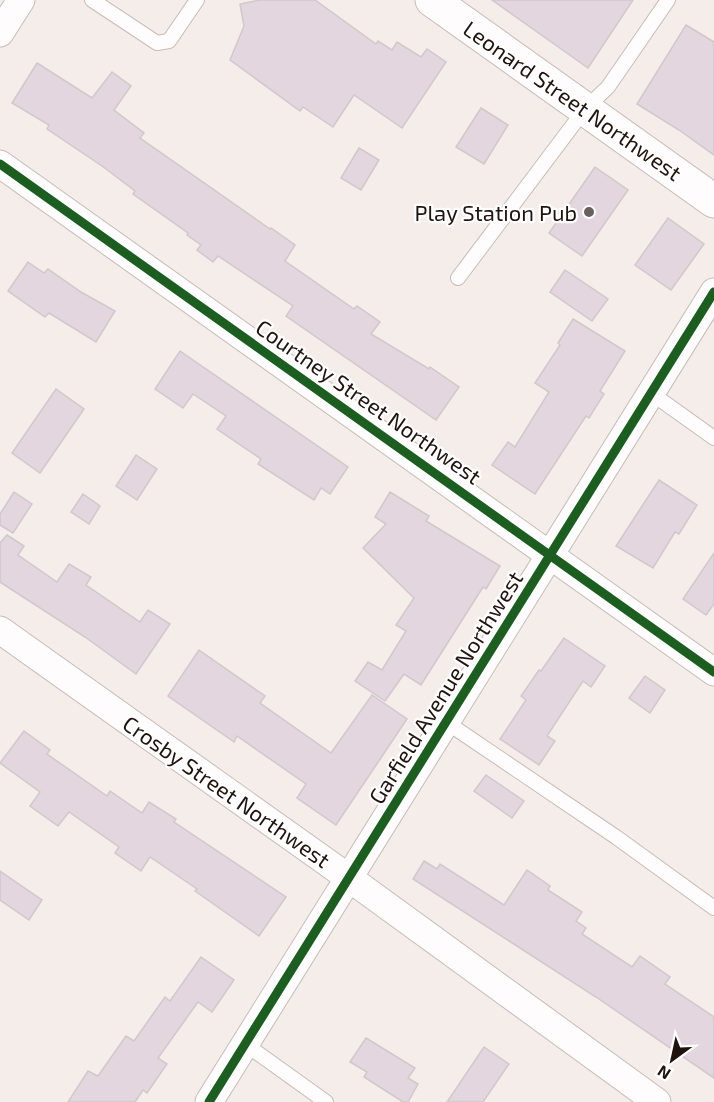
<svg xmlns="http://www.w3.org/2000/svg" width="714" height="1102" font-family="'Exo 2',sans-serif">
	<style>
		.building { fill: #e3d6de; stroke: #d0c8cb; stroke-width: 1.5 }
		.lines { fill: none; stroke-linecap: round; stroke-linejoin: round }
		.lane-casing { stroke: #c6bcb8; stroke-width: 16 }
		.street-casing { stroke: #c6bcb8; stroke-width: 29 }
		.secondary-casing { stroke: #c6bcb8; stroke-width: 35 }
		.lane { stroke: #fefcfc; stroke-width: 14 }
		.street { stroke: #fefcfc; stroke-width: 27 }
		.secondary { stroke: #fefcfc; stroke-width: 33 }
		.cycleway-casing { stroke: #fff; stroke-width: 13 }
		.cycleway { stroke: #1b5e20; stroke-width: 9 }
		.poi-dot { fill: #6b5f5b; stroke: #fff; stroke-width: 2 }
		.labels { text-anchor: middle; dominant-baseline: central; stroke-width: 4.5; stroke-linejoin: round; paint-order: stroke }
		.street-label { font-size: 22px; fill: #20130e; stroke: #fff }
		.poi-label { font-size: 22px; fill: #20130e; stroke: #fff; text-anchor: end }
	</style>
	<rect width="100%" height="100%" fill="#f5edea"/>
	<g class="building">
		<path d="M260 0H315L376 44 378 41 392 50 397 42 421 57 427 49 446 62 402 128 354 95 333 127 303 107 300 111 230 60 244 26 240 4Z"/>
		<path d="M492 0H633L588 68Z"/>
		<path d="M686 25 714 42V155L679 130 637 104Z"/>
		<path d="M37 63 92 98 112 72 131 86 114 110 144 133 140 138 270 229 271 228 295 245 285 261 354 309 357 306 380 322 371 334 429 369 430 367 459 387 436 420 286 316 293 306 218 256 213 262 197 250 201 245 187 235 188 233 133 194 135 191 102 166 47 129 49 125 12 103Z"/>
		<path d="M481 108 508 125 484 164 456 147Z"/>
		<path d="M359 148 379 160 361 190 341 178Z"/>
		<path d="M595 167 628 190 582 256 549 233Z"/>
		<path d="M668 218 704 244 671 290 635 265Z"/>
		<path d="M28 262 44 273 48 269 81 292 115 311 96 342 49 313 45 317 8 291Z"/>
		<path d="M565 270 608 299 592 321 550 292Z"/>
		<path d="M573 319 625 351 600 391 604 394 589 418 586 416 535 494 492 465 508 442 515 447 549 392 535 383 560 345 558 343Z"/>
		<path d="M180 351 348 467 330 494 321 488 314 500 258 464 261 459 217 429 226 416 193 394 183 408 155 389Z"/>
		<path d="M56 389 84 409 40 473 12 453Z"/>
		<path d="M136 455 157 469 137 500 116 486Z"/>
		<path d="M659 480 697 505 679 534 675 532 653 568 616 546Z"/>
		<path d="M14 492 32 504 13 533 0 525V514Z"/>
		<path d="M390 492 429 516 426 521 500 566 486 589 483 587 421 685 404 674 385 701 355 681 368 662 382 670 406 631 396 625 414 598 363 548 386 524 375 517Z"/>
		<path d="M83 494 100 506 89 524 71 512Z"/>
		<path d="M7 535 24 546 18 555 57 582 69 564 91 577 86 585 140 622 148 610 170 624 136 674 85 637 0 582V543Z"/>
		<path d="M714 553V604L706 615 683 599Z"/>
		<path d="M564 638 605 666 591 687 583 681 547 736 555 741 539 765 500 739 526 700 521 696 539 670 541 671Z"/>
		<path d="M199 650 265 696 260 703 331 753 372 695 407 719 336 825 297 798 306 784 237 736 234 742 168 696Z"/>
		<path d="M645 676 665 690 650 713 629 698Z"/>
		<path d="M24 731 50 750 47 754 107 796 110 791 142 813 149 802 176 819 174 822 286 897 259 936 195 891 197 889 150 857 141 871 115 853 119 847 69 812 58 826 30 806 40 792 0 763Z"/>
		<path d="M486 775 524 801 512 818 474 791Z"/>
		<path d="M424 861 437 869 440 864 504 905 527 870 550 886 548 890 582 912 576 921 586 928 582 934 632 967 640 956 670 977 665 984 714 1017V1078L596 997 413 879Z"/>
		<path d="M0 871 42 900 29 920 0 900Z"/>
		<path d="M201 957 234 980 212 1012 198 1002 158 1058 167 1064 147 1093 143 1090 135 1102H68L88 1071 98 1076 126 1036 134 1041 165 997 170 1001Z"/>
		<path d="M366 1038 415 1068 408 1078 418 1084 408 1102H403L364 1077 367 1072 350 1062Z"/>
		<path d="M484 1047 509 1064 483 1102H447Z"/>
	</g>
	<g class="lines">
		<g class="lane-casing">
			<g id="lane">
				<path d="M92 0 157 43 169 41 197 0"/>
				<path d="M458 278 585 109 608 87 668 0"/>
				<path d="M651 393 714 438"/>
				<path d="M446 722 616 837 714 908"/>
				<path d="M245 1044 326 1102"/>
			</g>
		</g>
		<g class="street-casing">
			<g id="street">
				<path d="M0 33 21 0"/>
				<path d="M0 164 714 672"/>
				<path d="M0 630 349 878 657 1102"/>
				<path d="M209 1102 714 292"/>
			</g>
		</g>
		<g class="secondary-casing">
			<path id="secondary" d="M432 0 714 201"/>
		</g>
		<use href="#lane" class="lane"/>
		<use href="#street" class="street"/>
		<use href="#secondary" class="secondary"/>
		<g class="cycleway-casing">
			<g id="cycleway">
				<path d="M0 164 714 672"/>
				<path d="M209 1102 714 292"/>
			</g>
		</g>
		<use href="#cycleway" class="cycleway"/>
	</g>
	<circle class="poi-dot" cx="589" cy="212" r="6"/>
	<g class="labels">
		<g class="street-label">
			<text transform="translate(573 100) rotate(35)">Leonard Street Northwest</text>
			<text transform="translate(369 401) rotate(35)">Courtney Street Northwest</text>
			<text transform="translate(445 687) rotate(-58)">Garfield Avenue Northwest</text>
			<text transform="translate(227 791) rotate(35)">Crosby Street Northwest</text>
		</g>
		<g class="poi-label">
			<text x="577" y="212">Play Station Pub</text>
		</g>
	</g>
	<g transform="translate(672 1060) rotate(213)" stroke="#ffffff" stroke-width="4.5" paint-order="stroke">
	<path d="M0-4.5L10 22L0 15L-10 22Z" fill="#20130e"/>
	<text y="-9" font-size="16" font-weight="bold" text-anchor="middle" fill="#20130e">N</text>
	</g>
</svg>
